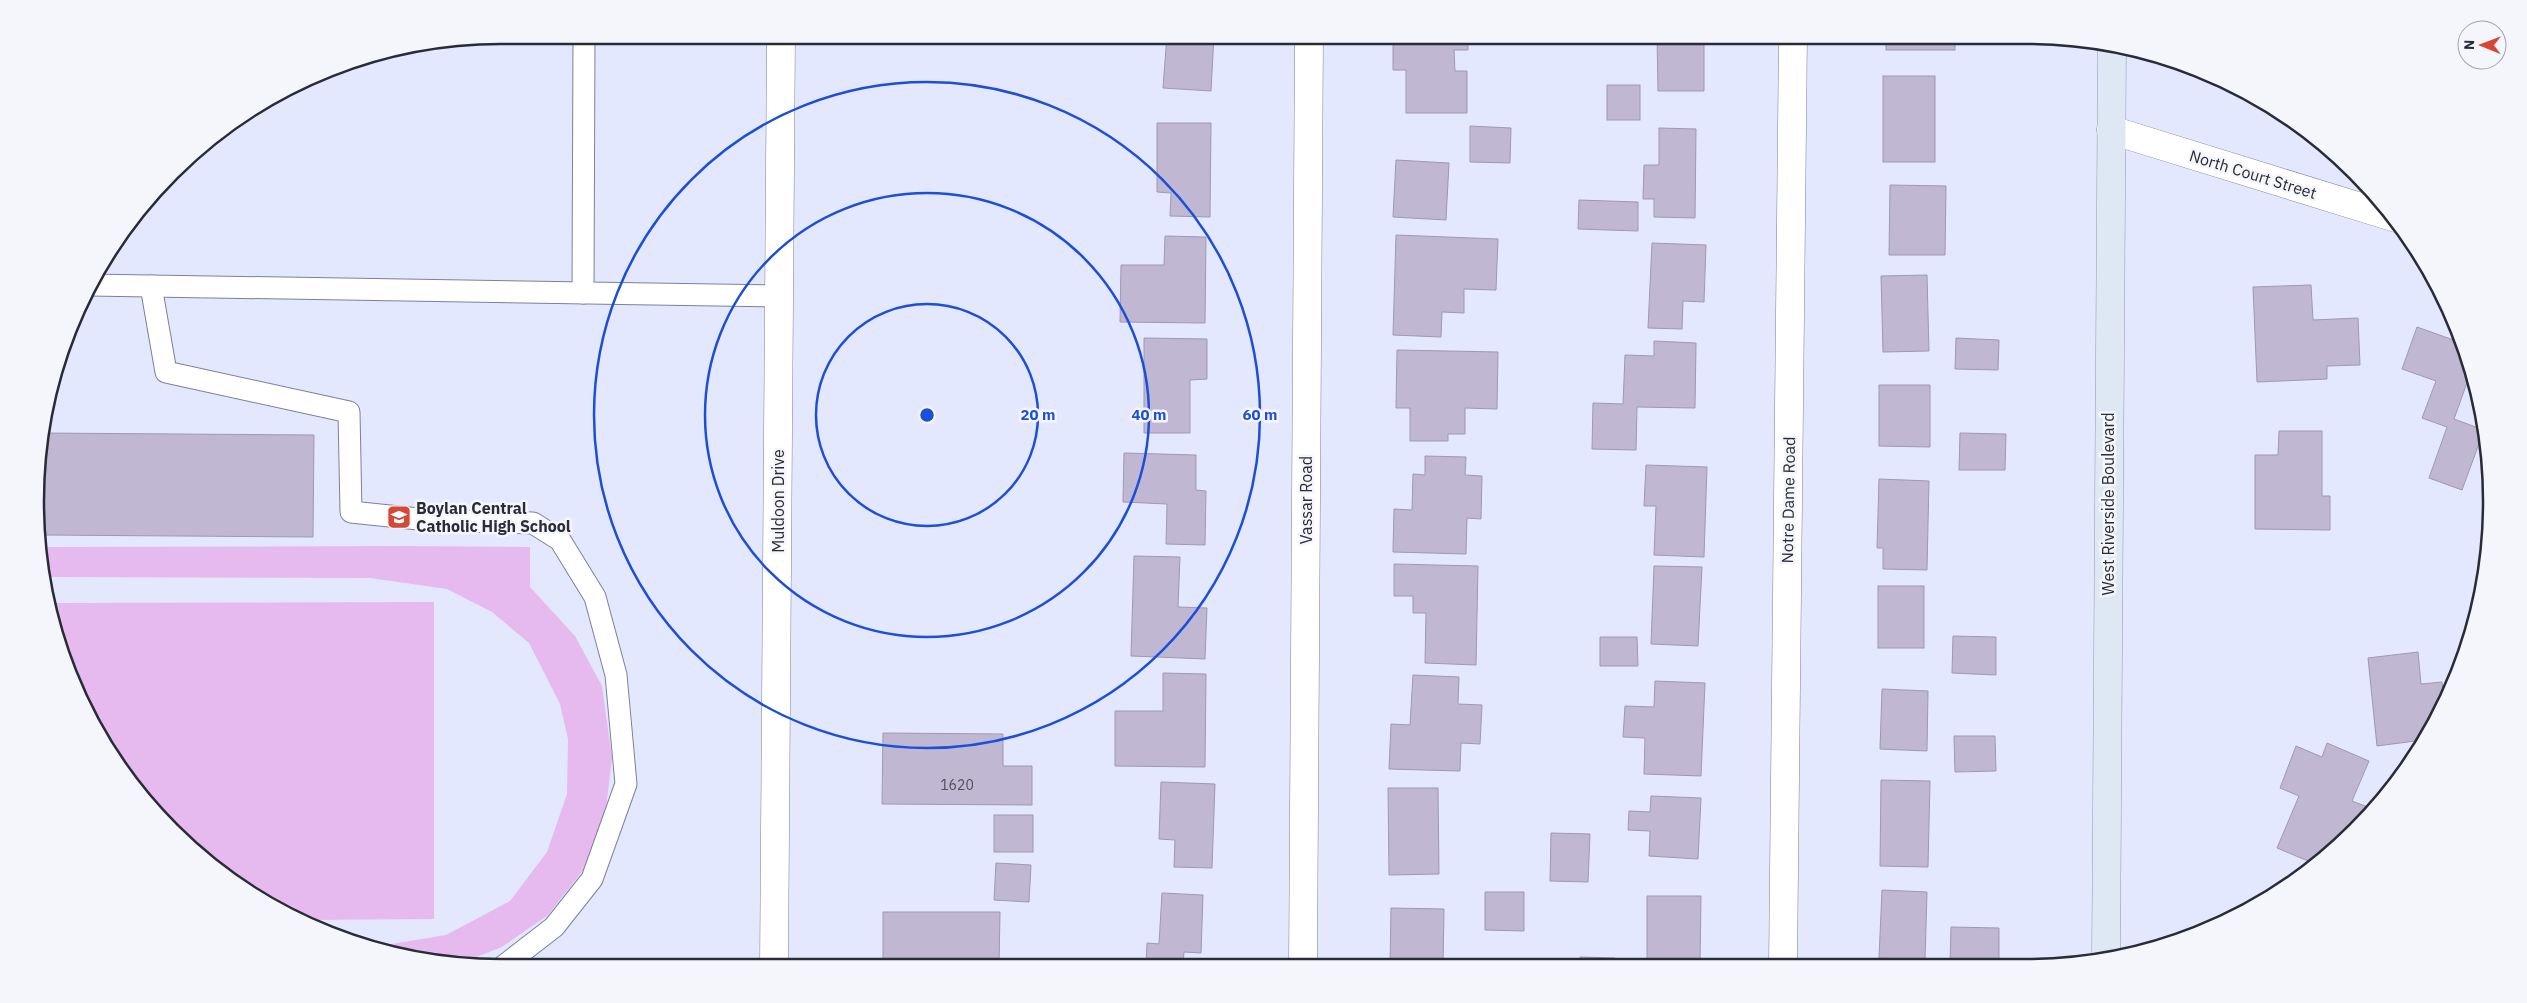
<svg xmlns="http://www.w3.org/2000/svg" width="2527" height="1003" font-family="'IBM Plex Sans',sans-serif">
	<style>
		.green { fill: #e7baef }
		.building { fill: #c0b8d3; stroke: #9f98b2 }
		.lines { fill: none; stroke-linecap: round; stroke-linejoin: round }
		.service-casing { stroke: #7b819a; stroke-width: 23 }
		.minor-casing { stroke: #7b819a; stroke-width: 29 }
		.primary-casing { stroke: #909cad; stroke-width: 29 }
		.service { stroke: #fff; stroke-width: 21 }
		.minor { stroke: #fff; stroke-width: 28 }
		.primary { stroke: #dde8f4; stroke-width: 28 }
		.ring { fill: none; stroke: #1d4ed8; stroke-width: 2.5 }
		.labels { text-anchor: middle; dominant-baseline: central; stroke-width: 5; stroke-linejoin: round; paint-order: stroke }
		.number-label { font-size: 14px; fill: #4f4e5d }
		.street-label { font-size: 16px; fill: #292b36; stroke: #f5f6fc }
		.poi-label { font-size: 16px; font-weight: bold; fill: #292b36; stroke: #f5f6fc; text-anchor: start }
		.rim { fill: none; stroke: #292b36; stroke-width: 2.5 }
		.centre { fill: #1d4ed8; stroke: #f5f6fc; stroke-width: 2.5 }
		.ring-label { font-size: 15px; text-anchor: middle; font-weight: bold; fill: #1d4ed8; stroke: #f5f6fc; stroke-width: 5; stroke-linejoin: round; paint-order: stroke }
	</style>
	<rect width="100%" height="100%" fill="#e3e8ff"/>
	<g class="green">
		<path d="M398 546 530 547V587L575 636 602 686 612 758 605 817 588 864 547 916 502 947 464 962 373 947 446 935 510 901 547 852 567 794 568 739 560 704 529 643 492 612 447 589 370 578 43 577V547Z"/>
		<path d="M434 602V919L308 920 217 871 113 760 70 680 47 603Z"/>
	</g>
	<g class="building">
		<path d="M1167 35H1214L1211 91 1163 88Z"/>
		<path d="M1393 35H1468V50H1454L1455 71H1467V113H1406V70H1393Z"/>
		<path d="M1657 35H1704V91H1658Z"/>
		<rect x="1886" y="35" width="69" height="15"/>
		<rect x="1883" y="76" width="52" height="86"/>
		<rect x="1607" y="85" width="33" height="35"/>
		<path d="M1157 123H1211L1210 217 1170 216 1171 193 1157 192Z"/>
		<path d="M1470 126 1511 128 1510 163 1470 162Z"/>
		<path d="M1659 128 1696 129 1695 218 1654 217V199H1643L1644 165H1659Z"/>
		<path d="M1396 160 1449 163 1446 220 1393 217Z"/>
		<path d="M1890 185 1946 186 1945 255H1889Z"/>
		<path d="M1579 200 1638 202V231L1578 229Z"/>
		<path d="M1396 235 1498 239 1496 290 1464 289V313L1442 312 1441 337 1393 335Z"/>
		<path d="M1165 236 1206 237 1205 323 1120 322 1121 265H1164Z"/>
		<path d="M1652 243 1706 245 1704 302 1683 301 1682 329 1648 328Z"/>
		<path d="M1927 275 1929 351 1883 352 1881 276Z"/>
		<path d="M2311 285 2313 320 2358 318 2360 365 2327 366V379L2257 382 2253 287Z"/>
		<path d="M2417 327 2462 343 2472 369 2454 419 2484 430 2462 490 2429 478 2447 427 2422 418 2436 381 2402 369Z"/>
		<path d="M1144 338 1207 339V379L1190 380V433H1144Z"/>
		<path d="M1956 338 1999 340 1998 370 1955 369Z"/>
		<path d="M1654 341 1696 343 1695 408 1637 407 1636 450 1592 449 1593 403 1623 404 1625 355 1654 356Z"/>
		<path d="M1397 350 1498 352 1497 409 1465 408V434H1448V441H1410V408H1396Z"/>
		<path d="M1879 385H1930V447L1879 446Z"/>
		<path d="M2279 431H2322V496H2330V530L2255 529V455H2278Z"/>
		<path d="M41 433 314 435 313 537 42 535 39 440Z"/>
		<path d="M1960 433 2006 434 2005 470H1959Z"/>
		<path d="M1124 453 1196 455V490L1206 491 1205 545 1166 544 1167 504 1123 502Z"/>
		<path d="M1425 456 1466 457 1465 475 1482 476 1481 519 1467 518 1466 554 1393 552 1394 509 1412 510 1413 474 1425 475Z"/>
		<path d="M1646 465 1707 467 1704 557 1654 555 1656 506H1644Z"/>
		<path d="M1879 479 1929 481 1927 570 1883 569V548H1877Z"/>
		<path d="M1134 556 1180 557 1178 607 1207 608 1205 659 1131 656Z"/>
		<path d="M1394 564 1478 566 1476 665 1425 663 1426 613H1413V596H1394Z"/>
		<path d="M1654 566 1702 567 1698 646 1651 644Z"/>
		<rect x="1878" y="586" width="46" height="62"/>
		<path d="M1953 636 1996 637V675L1952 673Z"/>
		<path d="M1600 637H1637L1638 666H1600Z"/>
		<path d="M2418 652 2421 684 2442 682 2443 692 2448 691 2423 740 2377 746 2368 658Z"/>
		<path d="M1163 673 1206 674 1205 767 1115 766V711H1163Z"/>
		<path d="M1413 675 1459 677 1458 704 1482 705 1480 744 1461 743 1460 771 1389 769 1391 724 1410 725Z"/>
		<path d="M1655 681 1705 683 1701 776 1644 774 1645 738 1623 737 1625 706 1654 707Z"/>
		<path d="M1882 689 1928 691 1927 751 1880 749Z"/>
		<path d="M883 733 1003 734V766H1032V805L882 804Z"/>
		<path d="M1954 736H1995L1996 771 1955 772Z"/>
		<path d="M2327 743 2369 761 2352 801 2368 807 2363 818 2333 852 2315 864 2277 848 2299 796 2280 788 2296 746 2322 757Z"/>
		<path d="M1881 780 1930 781 1928 867 1880 866Z"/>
		<path d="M1161 782 1215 784 1212 868 1174 867 1175 840 1159 839Z"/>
		<path d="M1388 788H1438L1439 874 1389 875Z"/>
		<path d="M1651 796 1701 798 1698 859 1649 856 1650 831 1628 830 1629 811 1650 812Z"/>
		<rect x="994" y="815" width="39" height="37"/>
		<path d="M1551 833 1590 834 1588 882 1550 881Z"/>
		<path d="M996 863 1031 865 1029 902 994 900Z"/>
		<path d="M1882 890 1927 892 1925 960 1879 958Z"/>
		<path d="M1485 892H1524V931L1485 930Z"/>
		<path d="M1162 893 1203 895 1201 953 1184 952 1183 966H1146L1147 943 1159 944Z"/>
		<path d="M1647 896H1701L1700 964 1647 963Z"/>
		<path d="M1391 908 1444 909 1443 966H1390Z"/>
		<path d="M883 912H1000L999 967H883Z"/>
		<path d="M1951 927 1999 928V964H1950Z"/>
		<path d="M1580 957 1615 958V965H1580Z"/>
	</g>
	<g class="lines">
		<g class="service-casing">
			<g id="service">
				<path d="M90 285 779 296"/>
				<path d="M151 286 166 372 349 412 351 512 428 520 533 523 560 540 595 597 616 675 626 784 592 879 554 927 501 968"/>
				<path d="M583 293 584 35"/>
			</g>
		</g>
		<g class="minor-casing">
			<g id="minor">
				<path d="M2111 130 2396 218"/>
				<path d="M1783 965 1793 35"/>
				<path d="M1303 966 1309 35"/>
				<path d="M774 967 781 35"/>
			</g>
		</g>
		<g class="primary-casing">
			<path id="primary" d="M2106 958 2112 49"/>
		</g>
		<use href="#service" class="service"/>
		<use href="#minor" class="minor"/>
		<use href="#primary" class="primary"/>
	</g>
	<g class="ring">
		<circle cx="927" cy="415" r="111"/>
		<circle cx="927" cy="415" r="222"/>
		<circle cx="927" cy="415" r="333"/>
	</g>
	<defs>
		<g id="school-square" transform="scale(1.25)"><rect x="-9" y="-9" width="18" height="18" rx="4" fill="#d54836" stroke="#f5f6fc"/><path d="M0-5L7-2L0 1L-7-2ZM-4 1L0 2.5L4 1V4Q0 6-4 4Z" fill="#fff"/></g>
	</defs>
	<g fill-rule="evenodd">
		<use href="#school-square" x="399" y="517"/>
	</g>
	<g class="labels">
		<g class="number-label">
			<text x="957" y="785">1620</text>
		</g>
		<g class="street-label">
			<text transform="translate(2253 174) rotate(17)">North Court Street</text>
			<text transform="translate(1306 500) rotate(-90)">Vassar Road</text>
			<text transform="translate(1788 500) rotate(-89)">Notre Dame Road</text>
			<text transform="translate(778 501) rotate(-90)">Muldoon Drive</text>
			<text transform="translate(2108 504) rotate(-90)">West Riverside Boulevard</text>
		</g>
		<g class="poi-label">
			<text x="416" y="508">Boylan Central<tspan x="416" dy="18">Catholic High School</tspan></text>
		</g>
	</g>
	<path d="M0 0H2527V1003H0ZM501 44H2026A457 457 0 0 1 2483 501V502A457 457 0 0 1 2026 959H501A457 457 0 0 1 44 502V501A457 457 0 0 1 501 44Z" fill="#f5f6fc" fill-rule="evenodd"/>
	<path class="rim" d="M501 44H2026A457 457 0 0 1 2483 501V502A457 457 0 0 1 2026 959H501A457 457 0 0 1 44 502V501A457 457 0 0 1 501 44Z"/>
	<circle cx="927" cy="415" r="8" class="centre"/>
	<g class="ring-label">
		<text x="1038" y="420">20 m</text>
		<text x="1149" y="420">40 m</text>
		<text x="1260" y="420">60 m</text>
	</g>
	<g transform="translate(2482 45) rotate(271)"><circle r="24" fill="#f5f6fc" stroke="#a3a5ad"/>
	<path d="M0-4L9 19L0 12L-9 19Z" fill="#d54836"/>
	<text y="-8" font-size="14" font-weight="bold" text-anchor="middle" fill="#292b36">N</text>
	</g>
</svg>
